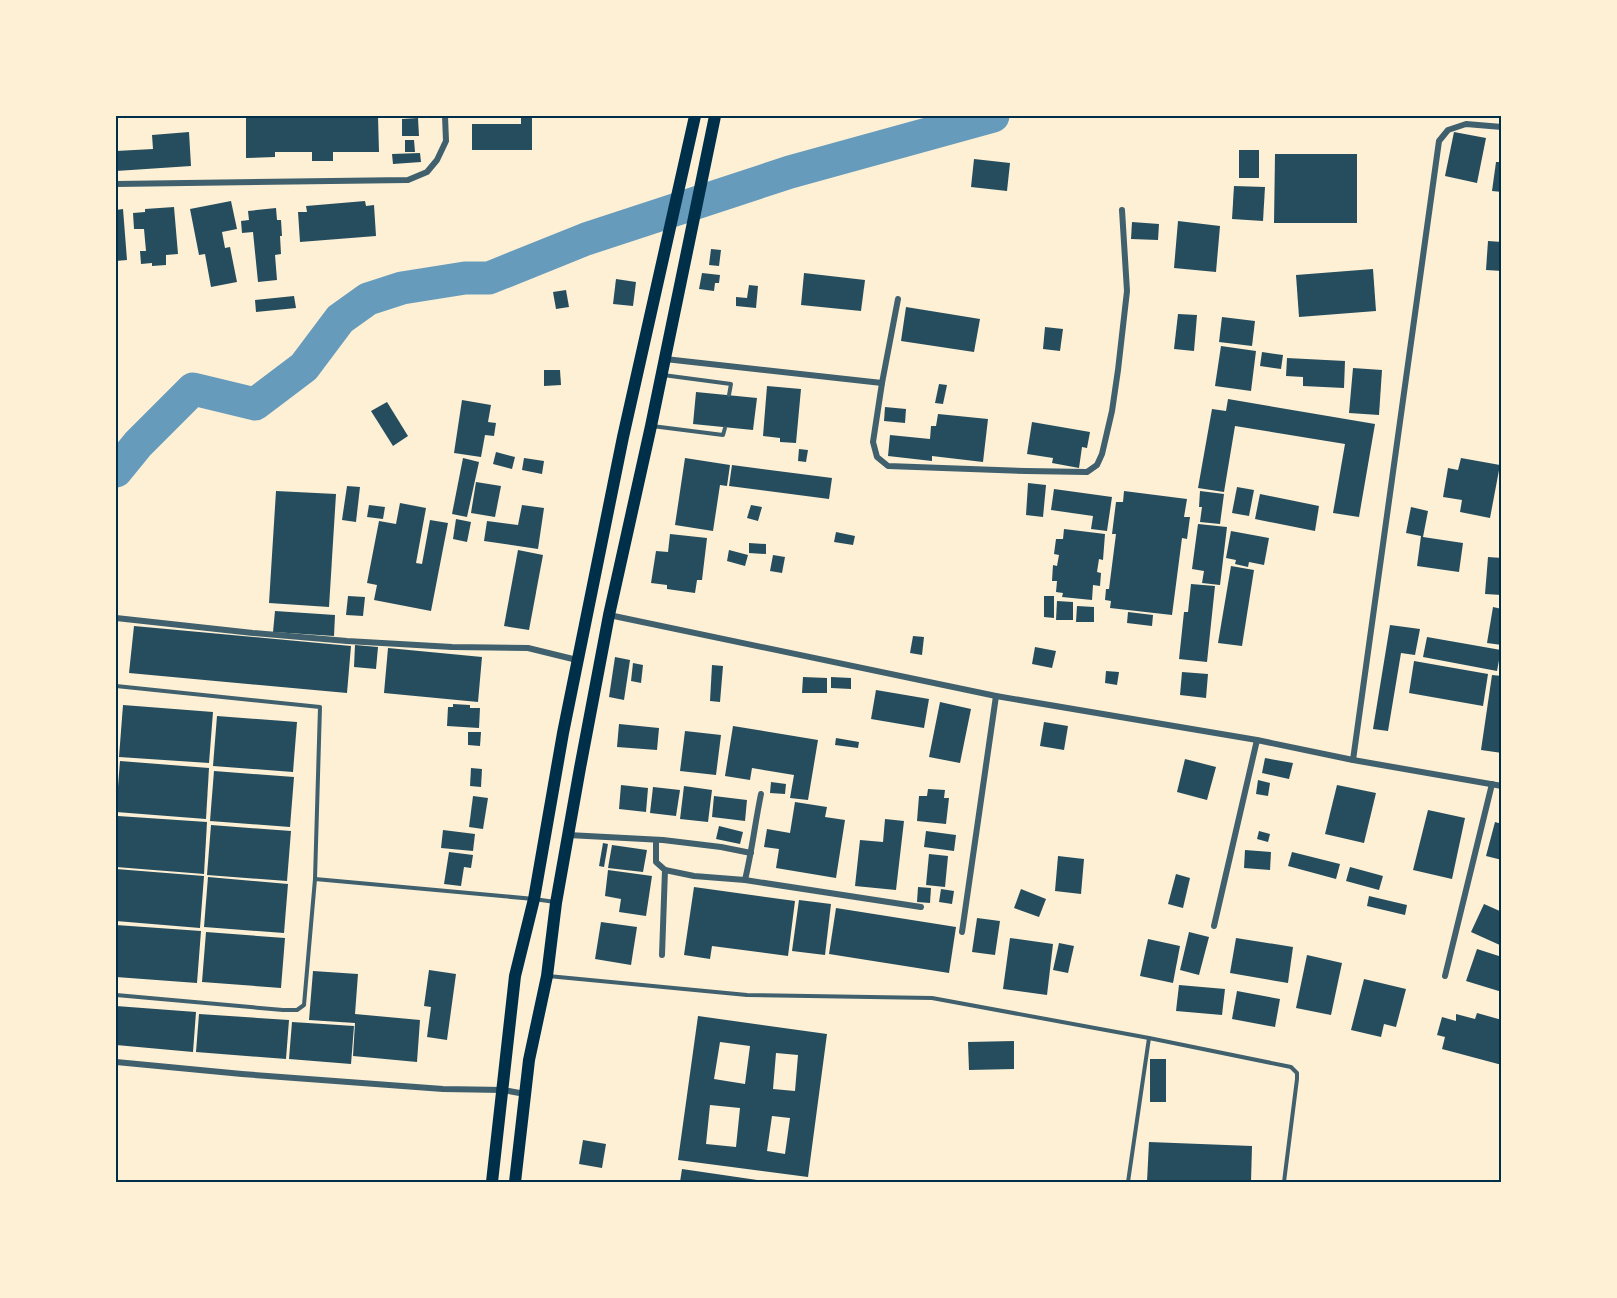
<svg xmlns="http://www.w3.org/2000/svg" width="1617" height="1298" font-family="Quicksand,sans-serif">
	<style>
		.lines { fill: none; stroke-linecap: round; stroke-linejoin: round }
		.river { stroke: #669bbc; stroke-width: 33 }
		.building { fill: #264d5e; fill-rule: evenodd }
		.service { stroke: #3f606c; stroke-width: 4 }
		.minor { stroke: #3f606c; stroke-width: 6 }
		.primary { stroke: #003049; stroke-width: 12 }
		.neatline { fill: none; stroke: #003049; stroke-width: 2 }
	</style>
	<rect width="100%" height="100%" fill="#fdf0d5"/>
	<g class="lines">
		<path class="river" d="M116 471 138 444 193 389 255 404 304 367 340 319 368 299 402 288 465 278H489L586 239 790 172 993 116"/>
	</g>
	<g class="building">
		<path d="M246 116H378L379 152H333V161H312V152H275V157L246 158Z"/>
		<path d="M418 118 419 136H402V119Z"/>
		<path d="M521 118H532V150H472V124H521Z"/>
		<path d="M189 132 191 166 116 171V151L153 149 152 135Z"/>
		<path d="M1454 132 1486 138 1477 183 1445 176Z"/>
		<path d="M405 140H414L415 152H405Z"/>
		<rect x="1239" y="150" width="20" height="28"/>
		<path d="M420 153 421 162 393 164 392 154Z"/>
		<path d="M1275 154H1357V223H1274Z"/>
		<path d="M974 159 1010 163 1007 191 971 187Z"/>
		<path d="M1496 162H1502V192L1492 191Z"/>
		<path d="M1234 186 1265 187 1263 221 1232 219Z"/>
		<path d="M231 201 237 229 222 232 225 248 230 247 237 282 211 287 205 254 199 255 190 209Z"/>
		<path d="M365 201 366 206 374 205 376 236 300 242 298 212H307L306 206Z"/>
		<path d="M174 207 178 254 166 255V265L152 266V263L141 264 140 251H146L144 229H134L133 213 145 212V209Z"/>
		<path d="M276 208 277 220H281L282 236H280L281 254 275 255 277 280 258 282 253 232 242 233 241 221 249 220 248 211Z"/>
		<path d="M123 209 127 260 116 261V210Z"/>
		<path d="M1178 221 1220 226 1216 272 1174 268Z"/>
		<path d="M1132 222 1159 224 1158 240 1131 239Z"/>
		<path d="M1488 241 1502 242V271L1486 270Z"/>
		<path d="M711 249 721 250 719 266 709 265Z"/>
		<path d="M1373 269 1376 311 1299 317 1296 275Z"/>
		<path d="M702 273 720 275 719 283H715L714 291 699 289Z"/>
		<path d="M804 273 865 280 861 311 801 305Z"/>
		<path d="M616 279 636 282 633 306 613 304Z"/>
		<path d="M749 285 758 286 756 308 736 306V297L747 298Z"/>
		<path d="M566 290 569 307 556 309 553 292Z"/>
		<path d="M294 296 296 308 256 312 255 300Z"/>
		<path d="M906 307 980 319 974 352 901 341Z"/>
		<path d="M1178 314 1197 315 1194 351 1174 349Z"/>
		<path d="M1222 317 1255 321 1252 346 1219 342Z"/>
		<path d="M1045 327 1063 329 1060 351 1043 349Z"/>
		<path d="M1221 346 1256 351 1251 391 1215 386Z"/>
		<path d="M1262 352 1283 355 1281 369 1260 366Z"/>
		<path d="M1287 358 1345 361 1344 388 1303 386V377L1286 376Z"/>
		<path d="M1353 368 1382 370 1379 415 1349 413Z"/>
		<path d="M544 370H560L561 385 544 386Z"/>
		<path d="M939 384 947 385 943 404 935 403Z"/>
		<path d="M767 386 801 389 796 443 780 442V438L763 436Z"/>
		<path d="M696 392 757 398 753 430 693 424Z"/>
		<path d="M1228 399 1375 424 1359 517 1333 513 1345 444 1235 426 1224 492 1198 488 1212 409 1226 411Z"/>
		<path d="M462 400 491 405 488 422 496 423 494 436 485 435 481 457 454 453Z"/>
		<path d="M387 402 408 436 393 446 371 411Z"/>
		<path d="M885 407 906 409 905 423 884 421Z"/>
		<path d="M938 414 988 419 983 462 932 456V461L888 456 890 435 930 439 931 426H936Z"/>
		<path d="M1032 422 1090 432 1087 448 1082 447 1079 468 1052 463 1053 458 1027 454Z"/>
		<path d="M799 449 808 450 806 462 798 461Z"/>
		<path d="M496 452 515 457 512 469 493 464Z"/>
		<path d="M463 458 479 462 467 517 452 514Z"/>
		<path d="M524 458 544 461 542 474 522 470Z"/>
		<path d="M685 458 730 465 727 486 720 485 713 531 675 525Z"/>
		<path d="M1461 458 1500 465 1490 518 1460 512 1462 500 1443 497 1448 468 1458 470Z"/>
		<path d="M732 465 832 478 829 499 729 486Z"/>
		<path d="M476 482 501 486 495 517 471 513Z"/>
		<path d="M1028 483 1046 485 1043 517 1026 515Z"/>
		<path d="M347 486 360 487 356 522 342 520Z"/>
		<path d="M1237 487 1254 490 1249 516 1232 513Z"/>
		<path d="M1054 489 1112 497 1107 531 1091 529 1093 516 1051 510Z"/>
		<path d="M276 491 336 494 329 607 269 603Z"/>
		<path d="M1124 491 1187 499 1184 517H1190L1187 539 1182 538 1172 615 1110 608 1111 601 1105 600 1106 589H1109L1116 534H1112L1116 502H1123Z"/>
		<path d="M1200 491 1224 494 1220 524 1200 522 1202 507H1199Z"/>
		<path d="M1260 494 1319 506 1315 531 1255 519Z"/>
		<path d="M400 503 426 508 416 563 422 564 430 520 448 523 431 611 374 600 377 585 367 583 379 521 396 524Z"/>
		<path d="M369 505 385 507 383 519 367 517Z"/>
		<path d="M522 505 544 508 538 549 484 541 487 521 518 525Z"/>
		<path d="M751 505 762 507 758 521 747 518Z"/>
		<path d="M1411 507 1428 511 1423 537 1463 543 1459 572 1417 566 1421 536 1406 533Z"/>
		<path d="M456 519 471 522 467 542 453 539Z"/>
		<path d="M1198 524 1227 527 1220 585 1202 583 1204 571 1192 569Z"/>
		<path d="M1064 529 1105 534 1103 560 1099 559 1097 572 1101 573 1100 586 1093 585 1092 600 1062 597 1063 593 1056 592 1057 581H1052L1053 565 1057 566 1059 555 1054 554 1056 539H1063Z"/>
		<path d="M1231 531 1269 538 1264 565 1249 562 1248 567 1235 564 1236 560 1226 558Z"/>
		<path d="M836 532 855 536 853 545 834 542Z"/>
		<path d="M670 534 707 538 702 580H697L695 593 667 589V585L651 583 656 551 668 552Z"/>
		<path d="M749 543 766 544V554L749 553Z"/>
		<path d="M518 550 543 555 529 630 504 626Z"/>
		<path d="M729 550 748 555 745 566 727 561Z"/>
		<path d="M773 555 785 557 782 573 770 571Z"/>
		<path d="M1488 557 1502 558V595L1485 594Z"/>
		<path d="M1231 566 1254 570 1242 646 1218 643Z"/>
		<path d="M1191 584 1215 586 1207 662 1179 659 1184 612H1188Z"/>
		<path d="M348 596 365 597 363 616 346 615Z"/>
		<path d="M1044 596H1054V618L1044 617Z"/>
		<path d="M1057 601 1073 602V620H1056Z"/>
		<path d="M1077 606 1094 607V622H1076Z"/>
		<path d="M1493 607 1502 609V645L1487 643Z"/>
		<path d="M275 611 335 615 334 636 273 632Z"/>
		<path d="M1128 612 1153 615 1152 626 1127 623Z"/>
		<path d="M1390 625 1420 629 1415 655 1401 653 1388 731 1373 729Z"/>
		<path d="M134 626 351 646 347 693 129 673Z"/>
		<path d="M913 636 924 637 922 655 910 653Z"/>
		<path d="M1427 637 1501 650 1497 671 1423 657Z"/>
		<path d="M355 645 378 647 376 669 354 667Z"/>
		<path d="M1035 647 1056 651 1052 668 1032 664Z"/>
		<path d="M388 648 482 657 478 702 384 693Z"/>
		<path d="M615 657 630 660 624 700 609 697Z"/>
		<path d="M1414 661 1488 674 1483 706 1409 693Z"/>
		<path d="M633 663 643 665 641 683 631 681Z"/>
		<path d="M712 665 723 666 720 702 710 701Z"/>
		<path d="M1106 671 1119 672 1117 685 1105 683Z"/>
		<path d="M1182 672 1208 674 1206 698 1180 695Z"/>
		<path d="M1492 675 1502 676V753L1481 750Z"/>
		<path d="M803 677 827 678V693H802Z"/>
		<path d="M831 677 851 678V689L831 688Z"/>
		<path d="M876 690 929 699 924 728 871 719Z"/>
		<path d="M940 702 971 709 960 763 929 757Z"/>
		<path d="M453 704 470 705V708H480L479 728 447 726 448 707H453Z"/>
		<path d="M123 705 213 712 209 763 119 757Z"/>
		<path d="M217 716 297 722 293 772 213 766Z"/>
		<path d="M1044 722 1068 726 1064 750 1040 746Z"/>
		<path d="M619 724 659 728 657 750 617 747Z"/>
		<path d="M733 726 818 740 808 800 790 798 794 775 752 768 750 780 725 776Z"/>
		<path d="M685 731 721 735 716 775 680 771Z"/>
		<path d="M468 732H481L480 746 468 745Z"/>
		<path d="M836 738 859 742 858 748 835 745Z"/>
		<path d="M1265 758 1293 763 1289 779 1262 773Z"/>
		<path d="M1185 759 1216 767 1207 800 1177 792Z"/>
		<path d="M120 761 209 768 206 819 116 812Z"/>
		<path d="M471 768 482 769 481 787 470 786Z"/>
		<path d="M214 771 294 777 290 827 210 821Z"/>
		<path d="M1258 780 1270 783 1268 796 1256 794Z"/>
		<path d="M771 782 786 784 785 794 770 793Z"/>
		<path d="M621 785 648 788 646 812 619 809Z"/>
		<path d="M1337 785 1376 793 1364 843 1325 834Z"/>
		<path d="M684 786 712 790 708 822 680 819Z"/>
		<path d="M653 787 680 790 676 816 650 813Z"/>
		<path d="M928 789 945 790 944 798H949L946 824 917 821 919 796H927Z"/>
		<path d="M473 796 488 798 483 829 469 827Z"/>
		<path d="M714 796 747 800 745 821 712 817Z"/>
		<path d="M795 802 827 807 825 817 845 820 836 878 776 868 779 849 764 847 767 829 790 833Z"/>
		<path d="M1428 810 1465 818 1452 879 1413 870Z"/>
		<path d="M118 816 207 822 204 874 116 867Z"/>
		<path d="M885 819 904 821 896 890 855 886 860 840 883 842Z"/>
		<path d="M1495 822 1502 824V860L1486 856Z"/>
		<path d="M211 825 291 831 287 881 207 875Z"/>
		<path d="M719 826 743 832 740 844 716 839Z"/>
		<path d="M443 830 475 834 473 851 441 848Z"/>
		<path d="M926 831 956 835 954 851 924 847Z"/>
		<path d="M1259 831 1270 834 1268 842 1257 839Z"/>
		<path d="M603 843 608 844 604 867 599 866Z"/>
		<path d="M612 845 647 850 643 872 608 868Z"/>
		<path d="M1245 850 1271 852 1270 870 1244 868Z"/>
		<path d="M449 852 473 855 471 868 464 867 461 886 444 884Z"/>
		<path d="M1292 852 1340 864 1336 879 1288 866Z"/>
		<path d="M929 854 948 856 945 887 926 885Z"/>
		<path d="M1058 856 1084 859 1081 894 1055 891Z"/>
		<path d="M1350 867 1383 876 1379 890 1346 881Z"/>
		<path d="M116 869 204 876 200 928 116 921Z"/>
		<path d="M608 870 652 876 646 916 619 912 621 899 605 896Z"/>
		<path d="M1176 874 1190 878 1183 908 1168 904Z"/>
		<path d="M208 877 288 884 284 933 204 927Z"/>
		<path d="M694 887 795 901 788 956 712 946 710 959 684 955Z"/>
		<path d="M918 887 931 888 930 903 917 902Z"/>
		<path d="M941 889 954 891 952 904 939 902Z"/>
		<path d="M1021 889 1046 899 1039 917 1014 908Z"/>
		<path d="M1369 896 1407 905 1405 915 1367 906Z"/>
		<path d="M799 900 831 904 825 955 792 951Z"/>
		<path d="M1484 904 1502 912V946L1471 932Z"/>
		<path d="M836 908 956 927 949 973 829 954Z"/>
		<path d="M977 918 1000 921 995 955 972 952Z"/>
		<path d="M601 922 637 927 631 965 595 959Z"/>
		<path d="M116 925 201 931 197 983 116 977Z"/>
		<path d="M206 932 285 938 281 988 202 982Z"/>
		<path d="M1189 932 1209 937 1199 975 1180 970Z"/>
		<path d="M1010 938 1053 944 1047 995 1003 989Z"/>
		<path d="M1236 938 1293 947 1288 983 1230 973Z"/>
		<path d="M1148 939 1180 946 1173 983 1140 976Z"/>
		<path d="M1059 943 1074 946 1068 973 1053 970Z"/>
		<path d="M1477 949 1502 957V992L1466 981Z"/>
		<path d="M1307 955 1342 963 1331 1015 1296 1008Z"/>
		<path d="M429 970 456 974 447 1040 427 1037 431 1007 424 1006Z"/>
		<path d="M313 971 358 974 355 1014 420 1020 417 1062 353 1056 355 1023 309 1020Z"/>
		<path d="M1364 979 1406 989 1396 1027 1384 1024 1381 1037 1351 1030Z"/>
		<path d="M1179 985 1225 989 1222 1015 1176 1011Z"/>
		<path d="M1237 991 1280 999 1275 1027 1232 1019Z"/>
		<path d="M116 1006 196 1012 193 1052 116 1045Z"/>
		<path d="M1477 1013 1502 1020V1065L1442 1049 1445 1037 1437 1035 1442 1017 1456 1021V1014L1475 1019Z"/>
		<path d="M199 1014 289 1020 286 1059 196 1052Z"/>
		<path d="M698 1016 827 1034 808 1177 678 1160ZM720 1042 750 1046 745 1084 714 1079ZM776 1053 798 1055 795 1091 773 1089ZM710 1105 740 1108 736 1147 706 1144ZM772 1116 790 1118 785 1154 767 1151Z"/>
		<path d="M292 1022 354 1026 351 1064 289 1059Z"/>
		<path d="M1014 1041V1069L969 1070 968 1042Z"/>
		<rect x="1150" y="1059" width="16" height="43"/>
		<path d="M583 1140 606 1144 602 1168 579 1164Z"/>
		<path d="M1149 1142 1252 1146 1251 1182H1147Z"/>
		<path d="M682 1169 764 1181V1182H680Z"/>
	</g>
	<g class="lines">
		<g class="service">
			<path d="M663 375 731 384 729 395"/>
			<path d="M652 426 723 435 725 428"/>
			<path d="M116 686 320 707 315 879 304 1005 297 1010H283L116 995"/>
			<path d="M315 879 534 899 555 902"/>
			<path d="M548 976 747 995 932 998 1149 1038 1291 1067 1297 1073V1079L1284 1182"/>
			<path d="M1128 1182 1149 1038"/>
		</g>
		<g class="minor">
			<path d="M116 184 408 180 427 172 437 160 446 141 445 116"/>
			<path d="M898 299 882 383 873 442 877 457 888 466 1026 471 1087 472 1097 465 1102 454 1112 411 1118 370 1127 291 1122 210"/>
			<path d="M665 359 882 383"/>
			<path d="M609 615 996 696 1257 740 1353 760 1502 786"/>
			<path d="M116 618 253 633 347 641 452 647 528 648 577 660"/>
			<path d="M1353 760 1439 141 1448 130 1466 124 1502 127"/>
			<path d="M568 835 663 840 721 847 751 853"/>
			<path d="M656 840V862L665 870 694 876 745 880 921 907"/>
			<path d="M745 880C752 851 755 823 761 794"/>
			<path d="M1214 926 1257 740"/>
			<path d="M962 932 996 696"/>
			<path d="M662 955 665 870"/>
			<path d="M1445 976 1492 784"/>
			<path d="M116 1062 242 1074 443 1089 503 1090 525 1094"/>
		</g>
		<g class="primary">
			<path d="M492 1182 515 976 534 899 563 733 623 437 695 116"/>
			<path d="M515 1182 529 1060 547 976 556 903 580 768 609 615 651 426 715 116"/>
		</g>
	</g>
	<rect width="1617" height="1298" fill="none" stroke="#fdf0d5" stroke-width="234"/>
	<rect x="117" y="117" width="1383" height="1064" class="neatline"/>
</svg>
